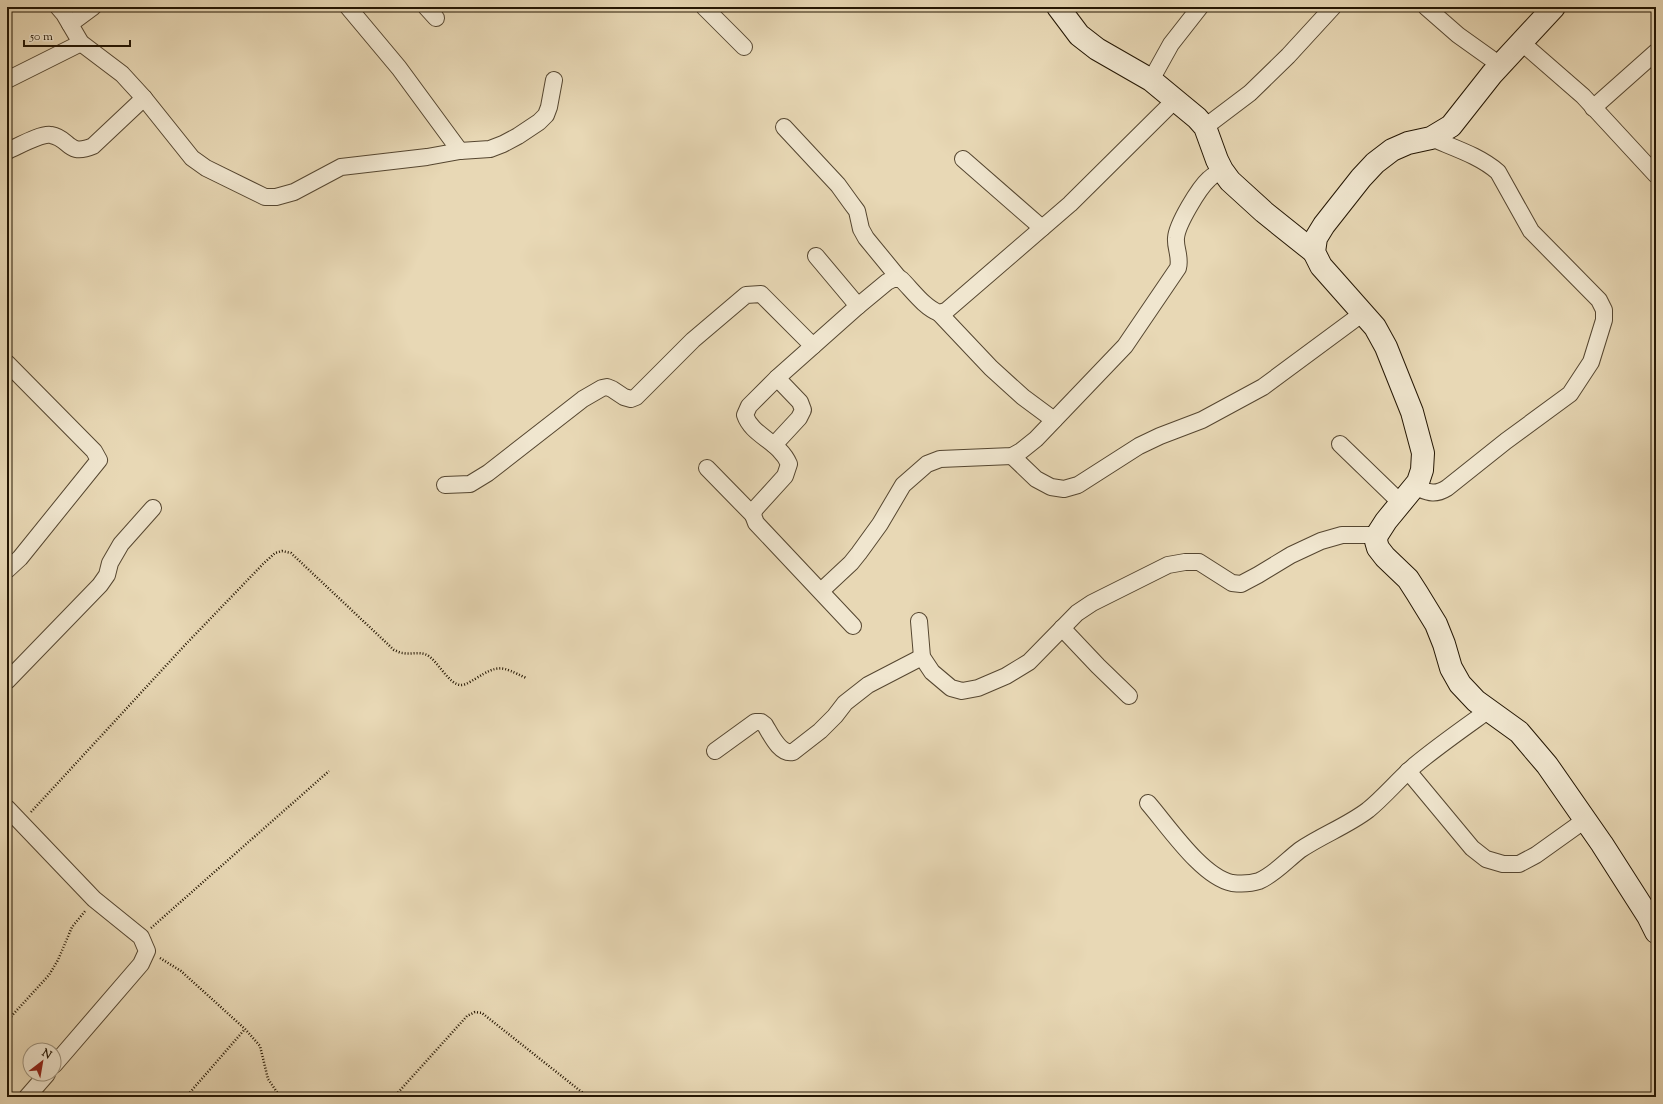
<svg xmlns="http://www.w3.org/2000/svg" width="1663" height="1104" font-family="'Sorts Mill Goudy',serif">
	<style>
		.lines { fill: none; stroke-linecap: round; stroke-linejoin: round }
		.street-casing { stroke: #554630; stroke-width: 18 }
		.secondary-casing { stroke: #241603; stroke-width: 24 }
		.path { stroke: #241603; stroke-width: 2.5; stroke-dasharray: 1 2; stroke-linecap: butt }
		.street { stroke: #f0e6cf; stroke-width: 16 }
		.secondary { stroke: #f0e6cf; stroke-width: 22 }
	</style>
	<rect width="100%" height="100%" fill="#e8d8b5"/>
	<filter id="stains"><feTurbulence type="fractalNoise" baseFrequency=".005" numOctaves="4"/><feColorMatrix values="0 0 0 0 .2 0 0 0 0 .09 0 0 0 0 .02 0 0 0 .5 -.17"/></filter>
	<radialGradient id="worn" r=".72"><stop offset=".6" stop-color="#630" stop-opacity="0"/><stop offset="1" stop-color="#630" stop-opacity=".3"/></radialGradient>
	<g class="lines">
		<g class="street-casing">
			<g id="street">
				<path d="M58 7 64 14 81 43 122 74 144 98 192 158 206 168 265 197H276L294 192 341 167 427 157 460 151 490 149 503 144 518 136 539 122 546 115 549 107 554 80"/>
				<path d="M348 7 399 68 460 151"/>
				<path d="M426 7 436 18"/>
				<path d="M704 7 744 47"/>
				<path d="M1426 7 1458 35 1500 65"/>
				<path d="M70 24 93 7"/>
				<path d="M1521 42 1583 96 1656 175"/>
				<path d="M7 80 81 43"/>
				<path d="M1151 80 1171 44 1200 7"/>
				<path d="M1593 108 1656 52"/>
				<path d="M784 127 838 185 851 203 857 211 861 229 866 238 898 277"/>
				<path d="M1205 127 1250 93 1288 56 1333 7"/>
				<path d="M7 151C17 147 41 133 51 135 70 138 67 157 93 146L144 98"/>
				<path d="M963 159 1042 228"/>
				<path d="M816 256 858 306"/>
				<path d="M939 313 991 368 1023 397 1054 420"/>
				<path d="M7 363 94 451 99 460 20 558 7 570"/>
				<path d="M1340 444 1402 504"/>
				<path d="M774 445 799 418 803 410 800 402 777 378"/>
				<path d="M1012 456 1036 479 1051 487 1064 489 1078 485 1139 446 1160 436 1202 420 1263 387 1363 313"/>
				<path d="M707 468 753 515"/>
				<path d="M445 485 470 484 488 473 583 399 602 388 607 387 612 389 624 397 631 399 636 397 693 340 746 295 761 294 813 346"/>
				<path d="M1415 487C1428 492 1434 496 1447 488L1506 441 1570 394 1591 362 1604 320V310L1599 300 1531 231 1498 172C1480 156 1454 148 1431 138"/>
				<path d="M821 591 851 563 859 553 880 524 903 485 927 464 940 459 1012 456 1021 451 1036 439 1125 346 1178 268C1181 257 1175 248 1176 238 1177 224 1199 188 1209 179 1213 175 1218 173 1222 170"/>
				<path d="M919 621 922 657 932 672 951 688 962 691 978 688 1006 676 1029 662 1077 613 1092 603 1168 565 1185 562H1199L1232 583 1241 584 1258 575 1291 555 1321 541 1342 535H1377"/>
				<path d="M853 626 756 523 753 515 755 509 785 476 789 464C779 441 752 436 745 415L749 406 777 378 858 306 887 282 893 279H901C913 291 924 307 939 313L946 311 1070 204 1175 100"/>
				<path d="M1062 628 1098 666 1129 696"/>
				<path d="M7 681 100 585 107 575 110 563 121 544 153 508"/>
				<path d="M715 751 755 722H761L765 725C771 735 780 755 793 752L820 731 835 716 845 703 868 685 922 657"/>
				<path d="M1408 771 1472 848 1486 859 1503 864H1519L1536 855 1585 820"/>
				<path d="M1148 803C1168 826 1202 877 1232 883 1241 884 1250 884 1259 881 1275 874 1287 860 1300 850 1322 835 1347 826 1368 810 1384 797 1398 780 1414 766 1438 746 1464 728 1489 710"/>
				<path d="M7 808 94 899 141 937 147 951 141 964 54 1065"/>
				<path d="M27 1097 47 1074"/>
			</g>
		</g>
		<g class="secondary-casing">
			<g id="secondary">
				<path d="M1058 7 1079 35 1097 49 1151 80 1197 118 1205 127 1217 160 1222 170 1230 181 1264 212 1314 252"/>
				<path d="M1554 7 1492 74 1451 126 1431 138 1408 143 1392 150 1375 163 1361 178 1324 225 1316 238 1314 252 1321 266 1375 327 1386 347 1412 412 1423 453 1422 470 1418 482 1386 521 1377 535 1376 541 1378 548 1385 557 1408 579 1417 593 1436 624 1444 644 1451 668 1460 684 1476 701 1519 732 1547 765 1602 844 1648 916 1656 932"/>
			</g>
		</g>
		<g class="path">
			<path d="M31 812 185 645 263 564 275 553 282 551 291 553 394 650C397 651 400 653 403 653 411 655 419 651 427 655 438 661 449 685 461 685 466 685 471 681 475 679 499 664 501 666 526 678"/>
			<path d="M151 928 329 771"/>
			<path d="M160 958 181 971 245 1029 260 1046 268 1079 277 1092 284 1097"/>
			<path d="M7 1021 49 975 58 960 72 927 86 910"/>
			<path d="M397 1094 400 1097"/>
			<path d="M186 1097 245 1029"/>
			<path d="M394 1097 467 1016 475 1012 482 1013 588 1097"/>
		</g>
		<use href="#street" class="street"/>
		<use href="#secondary" class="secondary"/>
	</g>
	<rect width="1663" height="1104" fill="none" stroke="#e8d8b5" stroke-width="24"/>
	<rect x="8" y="8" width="1647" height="1088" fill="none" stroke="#241603" stroke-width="2"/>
	<rect x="12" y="12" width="1639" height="1080" fill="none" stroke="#241603"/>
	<g transform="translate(42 1062) rotate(31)"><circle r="19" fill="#f0e6cf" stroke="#9e937d"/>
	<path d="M0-3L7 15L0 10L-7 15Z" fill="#8f2418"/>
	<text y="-6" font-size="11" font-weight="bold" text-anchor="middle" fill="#241603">N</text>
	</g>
	<path d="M24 40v6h106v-6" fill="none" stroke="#241603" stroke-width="2"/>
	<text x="30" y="40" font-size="12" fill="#241603" stroke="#f0e6cf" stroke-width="3" paint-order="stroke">50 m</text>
	<rect width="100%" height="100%" filter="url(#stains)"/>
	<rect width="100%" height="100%" fill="url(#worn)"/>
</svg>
